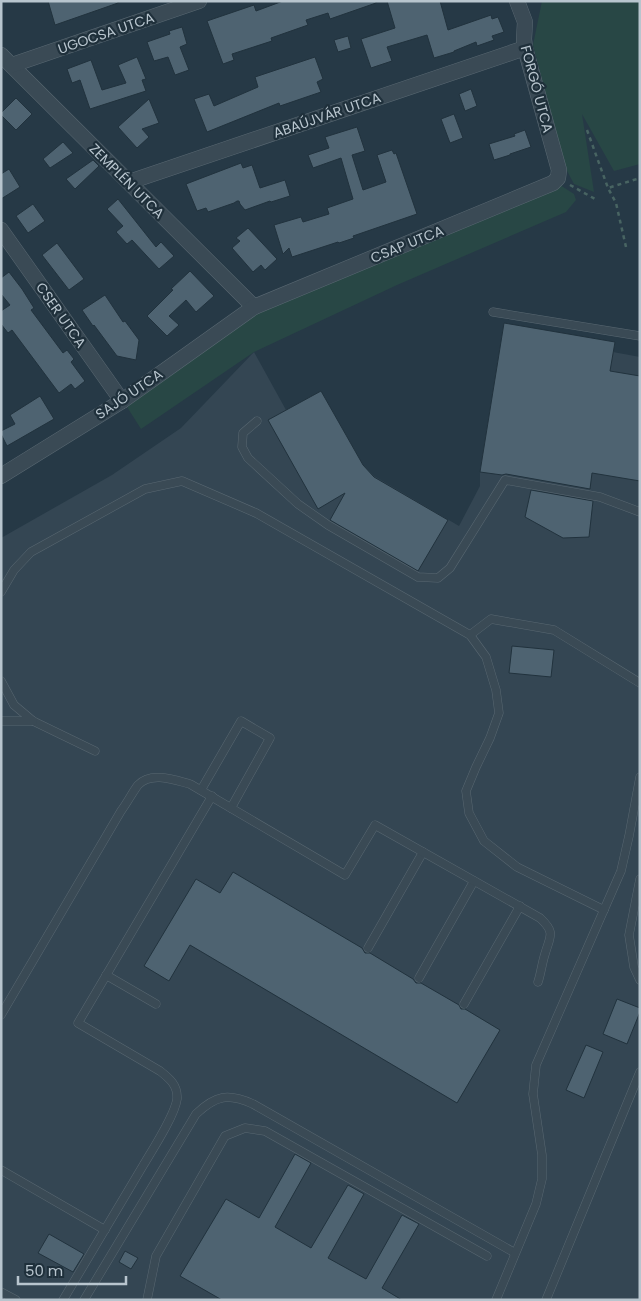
<svg xmlns="http://www.w3.org/2000/svg" width="641" height="1301" font-family="Poppins,sans-serif">
	<style>
		.airport { fill: #344653 }
		.green { fill: #284745 }
		.building { fill: #4e6371; stroke: #21323d }
		.lines { fill: none; stroke-linecap: round; stroke-linejoin: round }
		.service-casing { stroke: #596872; stroke-width: 9 }
		.minor-casing { stroke: #596872; stroke-width: 16 }
		.path { stroke: #486462; stroke-width: 2.5; stroke-dasharray: 4 4; stroke-linecap: butt }
		.service { stroke: #3a4a55; stroke-width: 8 }
		.minor { stroke: #3a4a55; stroke-width: 15 }
		.labels { text-anchor: middle; dominant-baseline: central; stroke-width: 4.5; stroke-linejoin: round; paint-order: stroke }
		.street-label { font-size: 14px; fill: #b8c5ce; stroke: #1f303b }
	</style>
	<rect width="100%" height="100%" fill="#263946"/>
	<path class="airport" d="M504 323 615 342 613 352 640 357V1300H1V538L112 475 181 428 254 352 286 410 321 391 363 465 374 476 459 526 480 486V472Z"/>
	<g class="green">
		<path d="M542 1H640V164L614 171 582 114 594 192 574 184 565 167 533 45Z"/>
		<path d="M560 185 574 194 576 200 566 212 397 285 254 352 141 429 127 407 226 334 259 312Z"/>
	</g>
	<g class="building">
		<path d="M48 1H118V3L55 25Z"/>
		<path d="M283 1H376V3L330 19 328 13 306 20 308 25 271 38 272 41 232 54 234 60 223 64 207 21 254 5 256 11Z"/>
		<path d="M387 1H440L448 30 491 15 492 19 498 17 504 32 492 36 494 40 477 46 476 42 454 51V52L434 58 427 35 387 47 392 61 371 68 361 39 395 28Z"/>
		<path d="M182 27 187 44 180 47 189 70 175 75 168 57 154 61 147 42 170 34 169 31Z"/>
		<path d="M348 36 351 48 338 52 334 40Z"/>
		<path d="M137 57 146 79 142 80 146 91 90 109 80 80 72 83 67 69 91 60 102 90 126 83 118 65Z"/>
		<path d="M315 57 323 79 317 82 321 92 280 106 279 103 207 132 194 99 209 94 214 106 258 87 255 77Z"/>
		<path d="M471 89 477 106 465 111 459 94Z"/>
		<path d="M16 98 32 114 16 130 1 115V113Z"/>
		<path d="M149 99 159 123 142 129 149 137 137 148 118 127Z"/>
		<path d="M454 114 463 138 450 143 441 119Z"/>
		<path d="M357 127 365 151 352 155 363 190 386 182 377 155 392 150 394 154 396 153 417 214 353 236 354 238 339 243 338 242 292 257 289 248 283 254 274 225 301 217 303 222 329 214 327 208 353 199 341 158 313 168 308 155 329 148 325 137Z"/>
		<path d="M525 130 531 147 510 154V155L494 160 489 144 515 136 514 134Z"/>
		<path d="M63 142 73 153 50 168 43 159Z"/>
		<path d="M93 160 99 166 75 189 66 179Z"/>
		<path d="M241 163 243 168 252 165 260 188 285 180 290 196 271 202 270 201 245 210 240 204 239 201H237L234 203 208 212 206 208 197 211 186 184Z"/>
		<path d="M9 169 20 187 1 199V174Z"/>
		<path d="M118 199 156 247 161 242 174 256 159 269 132 240 127 244 116 232 123 226 107 209Z"/>
		<path d="M33 204 45 221 28 233 16 216Z"/>
		<path d="M248 228 277 259 265 270 261 265 253 272 232 248 240 241 236 238Z"/>
		<path d="M57 243 84 279 69 290 42 255Z"/>
		<path d="M190 271 214 296 196 312 186 300 169 316 179 325 167 336 147 316 173 290 171 289Z"/>
		<path d="M9 272 22 289 34 308 31 310 63 353 67 350 74 359 71 362 85 381 75 389 71 384 59 393 12 330 8 333 1 324V311L10 305 1 294V278Z"/>
		<path d="M105 295 123 322 125 321 139 340 136 360 117 356 94 325 93 326 82 310Z"/>
		<path d="M504 323 615 342 610 371 640 376V481L592 473 590 489 506 474 502 475 480 472Z"/>
		<path d="M321 391 363 465 374 477 448 520 418 571 330 520 345 493 318 509 268 420Z"/>
		<path d="M40 396 54 419 7 446 1 434V431L15 424 10 415Z"/>
		<path d="M531 490 593 501 589 537 563 538 525 517Z"/>
		<path d="M512 646 554 650 551 677 509 673Z"/>
		<path d="M233 872 362 948 365 953H370L413 979 416 983H421L459 1005 461 1009H465L500 1030 457 1103 190 945 169 981 144 966 196 879 220 893Z"/>
		<path d="M617 999 640 1008V1012L627 1044 603 1034Z"/>
		<path d="M586 1045 603 1052 584 1098 566 1090Z"/>
		<path d="M295 1154 311 1163 275 1227 311 1248 348 1185 364 1194 328 1258 366 1279 402 1215 419 1224 382 1288 402 1300H222L180 1276 226 1199 259 1218Z"/>
		<path d="M49 1234 84 1254 73 1272 38 1253Z"/>
		<path d="M125 1251 138 1258 131 1269 119 1262Z"/>
	</g>
	<g class="lines">
		<g class="service-casing">
			<g id="service">
				<path d="M493 312 640 336"/>
				<path d="M257 421 243 433 242 447 248 458 298 504 328 525 418 577 438 578 450 568 505 480 600 497 640 512"/>
				<path d="M1 592 14 570 31 552 145 489 182 481 256 513 470 635 486 657 496 690 499 713 490 738 476 767 466 791 469 813 484 841 517 867 604 910"/>
				<path d="M470 635 491 619 554 630 640 683"/>
				<path d="M1 681 14 705 33 721 95 751"/>
				<path d="M1 721H33"/>
				<path d="M201 790 241 721 270 738 231 808"/>
				<path d="M640 879 629 935 634 967 640 980"/>
				<path d="M368 948 423 852"/>
				<path d="M106 975 156 1004"/>
				<path d="M419 978 474 881"/>
				<path d="M464 1004 520 906"/>
				<path d="M1 1015 121 811C127 803 132 793 138 785 151 771 175 780 190 784L345 875 375 825 540 918C556 933 550 936 545 954 542 963 541 973 538 982"/>
				<path d="M1 1170 105 1230"/>
				<path d="M1 1292 16 1300"/>
				<path d="M63 1300C90 1254 117 1209 144 1164 153 1149 175 1115 177 1099 178 1085 169 1078 160 1071L78 1023 212 796"/>
				<path d="M84 1300 196 1114C216 1095 228 1093 253 1104L515 1253"/>
				<path d="M147 1300 156 1256 225 1136 245 1128 265 1131 487 1256"/>
				<path d="M496 1300 536 1204 542 1179V1155L533 1094 536 1065 621 871 629 836 640 777"/>
				<path d="M546 1300 640 1072"/>
			</g>
		</g>
		<g class="minor-casing">
			<g id="minor">
				<path d="M1 55 254 307"/>
				<path d="M12 65 199 1"/>
				<path d="M129 182 525 48"/>
				<path d="M1 230 122 401"/>
				<path d="M1 476 122 401 254 307 553 183 558 178 559 170 525 48 524 39 525 22 517 1"/>
			</g>
		</g>
		<g class="path">
			<path d="M587 130 608 188"/>
			<path d="M570 185 595 199"/>
			<path d="M626 247 616 203 608 188 640 178"/>
		</g>
		<use href="#service" class="service"/>
		<use href="#minor" class="minor"/>
	</g>
	<g class="labels">
		<g class="street-label">
			<text transform="translate(106 33) rotate(-19)">UGOCSA UTCA</text>
			<text transform="translate(537 89) rotate(75)">FORGÓ UTCA</text>
			<text transform="translate(327 115) rotate(-19)">ABAÚJVÁR UTCA</text>
			<text transform="translate(127 181) rotate(45)">ZEMPLÉN UTCA</text>
			<text transform="translate(407 244) rotate(-22)">CSAP UTCA</text>
			<text transform="translate(61 315) rotate(55)">CSER UTCA</text>
			<text transform="translate(129 394) rotate(-34)">SAJÓ UTCA</text>
		</g>
	</g>
	<rect width="641" height="1301" fill="none" stroke="#b8c5ce" stroke-width="5"/>
	<path d="M18 1276v8h108v-8" fill="none" stroke="#b8c5ce" stroke-width="2.5"/>
	<text x="25" y="1276" font-size="15" fill="#b8c5ce" stroke="#1f303b" stroke-width="4" paint-order="stroke">50 m</text>
</svg>
